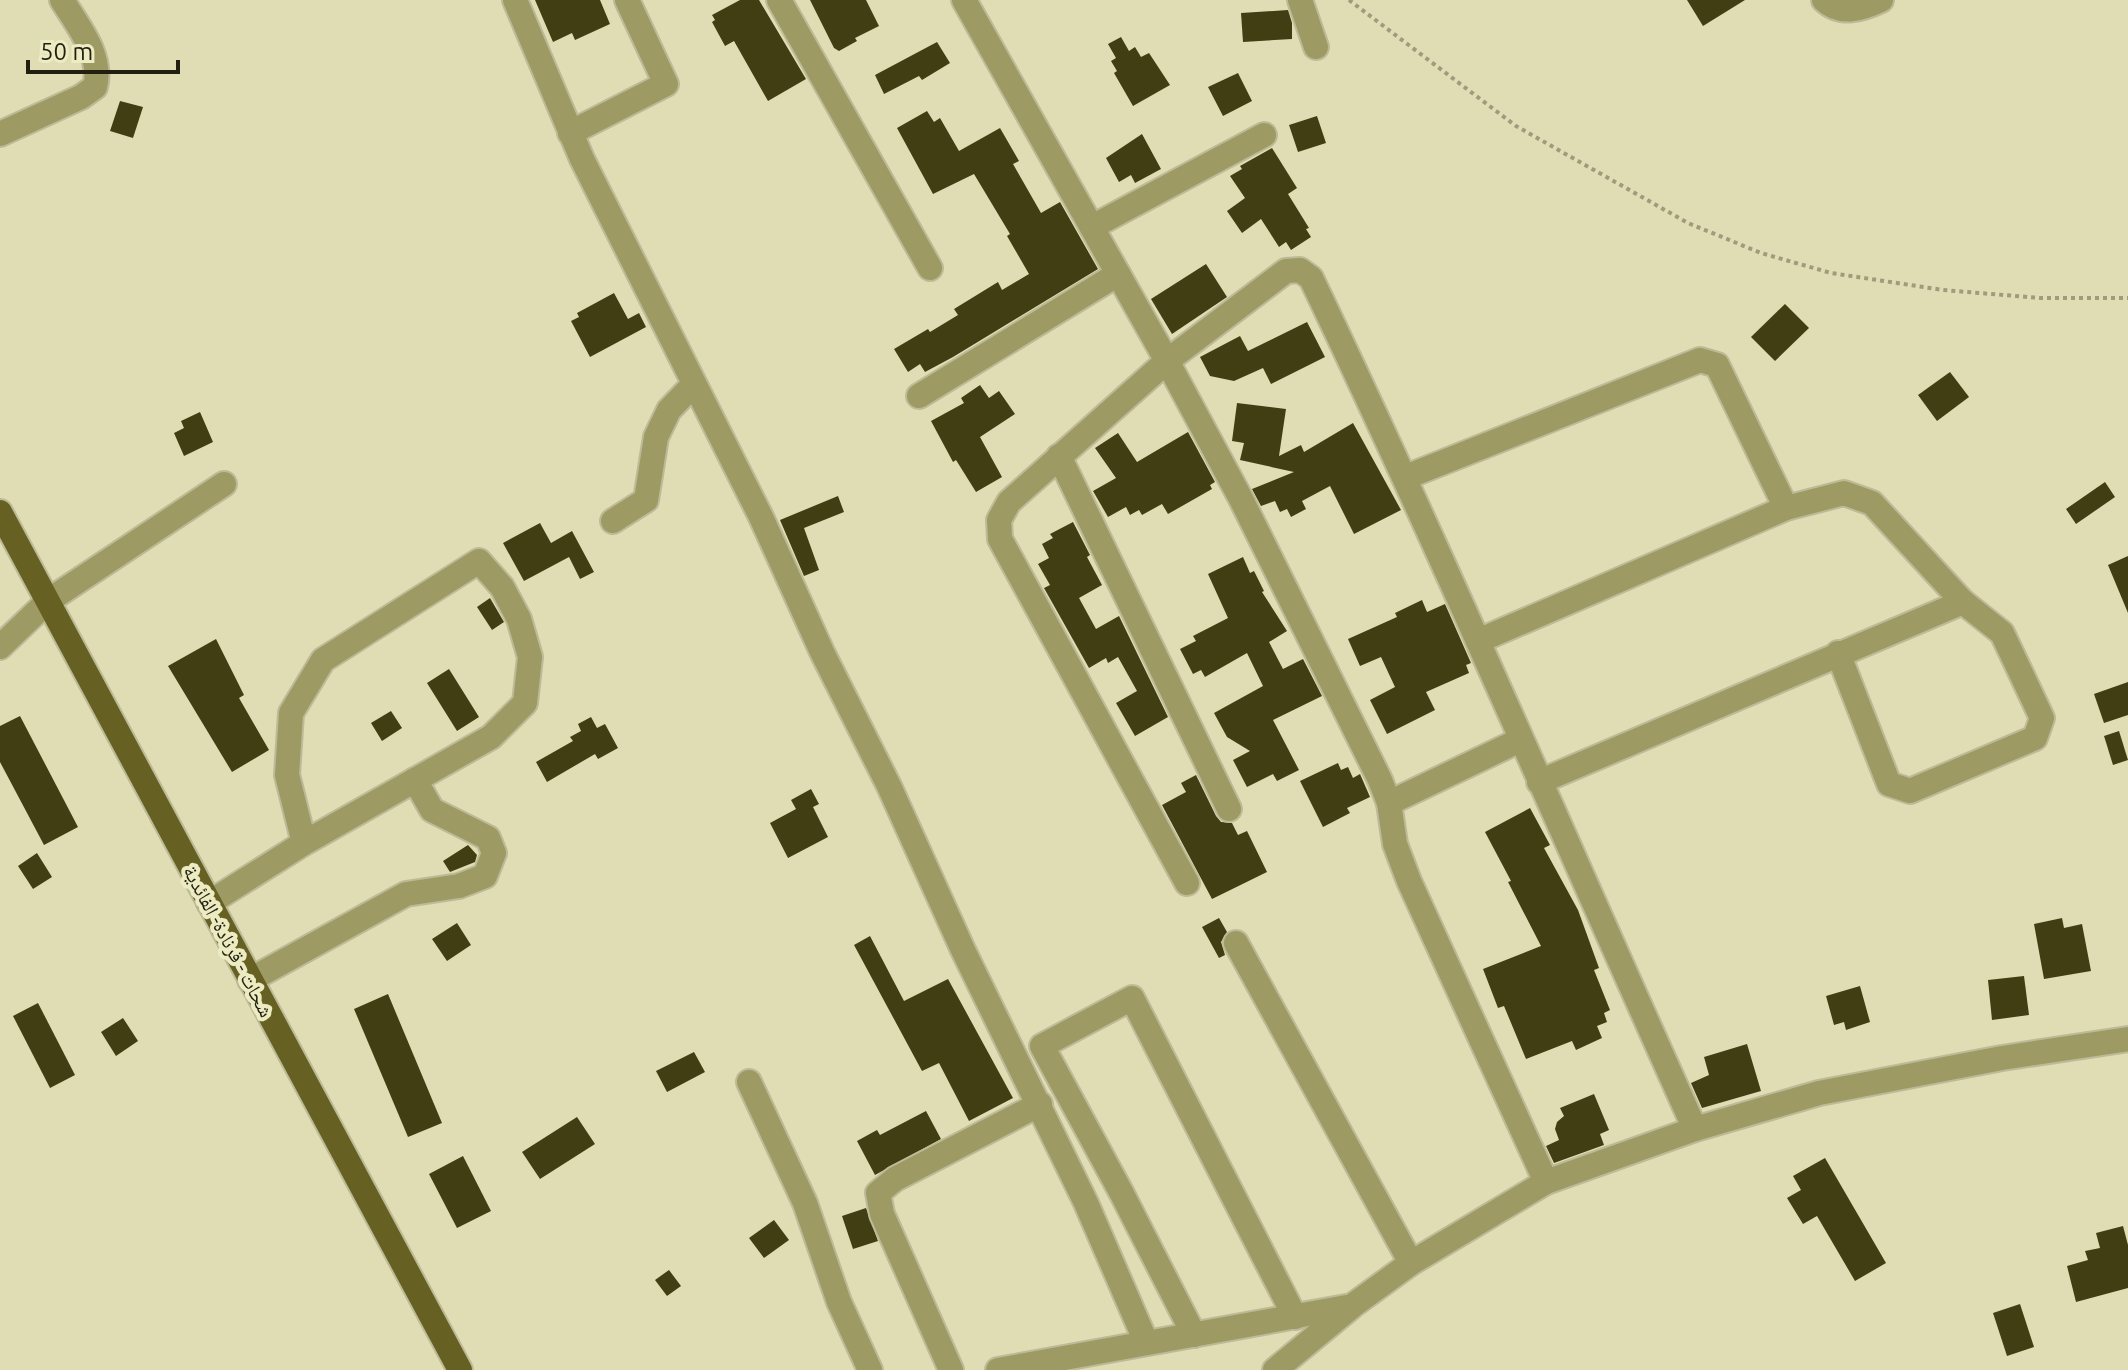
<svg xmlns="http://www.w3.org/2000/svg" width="2128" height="1370" font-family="Ubuntu,'Noto Naskh Arabic',sans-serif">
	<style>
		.building { fill: #413e13 }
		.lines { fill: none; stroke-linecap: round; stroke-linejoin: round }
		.minor-casing { stroke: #bdbb97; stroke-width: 28 }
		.major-casing { stroke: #bdbb97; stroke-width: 28 }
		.path { stroke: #9f9c7d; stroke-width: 4; stroke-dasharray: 4 4; stroke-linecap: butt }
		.minor { stroke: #9d9a64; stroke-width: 24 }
		.major { stroke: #666123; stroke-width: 24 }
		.labels { text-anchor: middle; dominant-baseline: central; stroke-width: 8; stroke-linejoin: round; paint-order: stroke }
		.street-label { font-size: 20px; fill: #201f10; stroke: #edebc1 }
	</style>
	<rect width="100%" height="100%" fill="#e0ddb5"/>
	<g class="building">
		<path d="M535 0H600L610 24 575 40 572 33 553 42Z"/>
		<path d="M740 0H759L806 79 768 101 734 41 725 46 712 22 715 20 712 15Z"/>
		<path d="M810 0H866L879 26 855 38 857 41 839 51 834 48Z"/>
		<path d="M1687 0H1745L1703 26Z"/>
		<path d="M1288 10 1292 23V39L1243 42 1241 13Z"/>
		<path d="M1121 37 1129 51 1135 47 1141 57 1149 53 1170 85 1133 106 1114 73 1117 71 1111 61 1116 58 1108 44Z"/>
		<path d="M937 42 950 63 922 80 919 76 884 94 875 75Z"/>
		<path d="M1238 73 1252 101 1223 116 1208 87Z"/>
		<path d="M120 101 143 107 133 138 110 131Z"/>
		<path d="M927 111 934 122 940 118 959 151 1000 128 1019 161 1013 164 1041 213 1060 202 1098 269 953 357 925 372 920 364 908 372 894 349 928 329 930 332 958 315 954 309 998 282 1002 290 1029 274 1007 236 1010 234 974 174 933 194 897 128Z"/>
		<path d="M1317 116 1326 143 1298 152 1289 125Z"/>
		<path d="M1142 134 1161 169 1135 183 1131 175 1119 182 1106 158Z"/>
		<path d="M1272 148 1297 188 1288 194 1309 228 1306 229 1311 237 1291 250 1286 242 1279 247 1261 219 1242 233 1227 211 1245 198 1230 176 1242 169 1240 166Z"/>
		<path d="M1206 264 1227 297 1172 334 1151 299Z"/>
		<path d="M614 293 628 319 639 313 646 327 590 357 571 321 579 317 577 313Z"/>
		<path d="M1785 304 1809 328 1775 361 1751 337Z"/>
		<path d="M1307 322 1325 357 1271 384 1263 368 1234 381 1210 376 1200 357 1240 336 1248 351Z"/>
		<path d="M1950 372 1969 397 1937 421 1918 395Z"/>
		<path d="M980 385 989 398 999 391 1015 414 980 437 1002 477 976 492 956 460 953 462 931 421 964 403 961 398Z"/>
		<path d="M1237 403 1286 409 1279 456 1301 445 1304 452 1353 423 1401 510 1354 534 1330 486 1302 501 1306 509 1291 517 1287 509 1280 512 1275 501 1261 506 1252 489 1294 472 1240 460 1244 443 1232 441Z"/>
		<path d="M200 412 213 442 184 456 174 433 184 428 181 421Z"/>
		<path d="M1188 432 1215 482 1210 485 1212 489 1168 514 1162 504 1142 515 1139 510 1130 515 1126 507 1108 517 1093 491 1116 478 1095 448 1118 433 1137 462Z"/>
		<path d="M2105 482 2115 497 2076 524 2066 509Z"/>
		<path d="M838 496 844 512 804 528 819 570 804 576 780 520Z"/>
		<path d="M1073 522 1090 555 1087 557 1102 585 1079 598 1096 629 1119 616 1168 717 1135 736 1116 703 1137 691 1118 657 1108 663 1106 658 1089 668 1044 588 1050 585 1038 564 1049 558 1042 544 1053 538 1050 534Z"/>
		<path d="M540 523 551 543 572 531 594 572 580 579 569 557 524 581 503 543Z"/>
		<path d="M2128 556V613L2108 565Z"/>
		<path d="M1243 557 1250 573 1254 571 1264 591 1262 592 1287 631 1269 642 1283 669 1303 659 1322 696 1273 720 1299 770 1277 781 1273 774 1247 787 1233 760 1250 751 1227 737 1214 713 1263 686 1247 653 1205 677 1201 670 1193 674 1180 649 1196 641 1193 636 1228 618 1208 574Z"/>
		<path d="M490 598 504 622 492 630 477 607Z"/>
		<path d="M1422 600 1427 612 1445 604 1471 663 1466 665 1469 673 1426 692 1435 710 1387 734 1370 700 1395 687 1381 657 1360 666 1348 639 1397 617 1395 613Z"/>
		<path d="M216 639 244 695 239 698 269 750 232 772 168 666Z"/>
		<path d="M449 669 479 717 457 731 427 683Z"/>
		<path d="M2128 682V715L2104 723 2094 694Z"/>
		<path d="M391 711 402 728 382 741 371 723Z"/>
		<path d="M20 716 78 827 44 845 0 762V726Z"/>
		<path d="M591 717 597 728 605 724 618 748 598 759 595 754 547 782 536 762 573 741 570 737 581 731 578 724Z"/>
		<path d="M2119 731 2128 760 2113 765 2104 736Z"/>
		<path d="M1338 763 1341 770 1348 767 1353 778 1360 774 1370 797 1347 808 1350 813 1323 827 1300 781Z"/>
		<path d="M1196 775 1216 816 1221 822 1232 823 1238 835 1247 831 1267 872 1212 899 1162 805 1186 792 1181 783Z"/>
		<path d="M811 789 819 804 813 807 828 837 788 858 770 823 796 809 791 800Z"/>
		<path d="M1530 808 1550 845 1544 848 1578 910 1599 968 1594 970 1610 1010 1604 1013 1607 1022 1597 1026 1602 1038 1576 1050 1572 1041 1526 1059 1504 1006 1498 1008 1483 969 1541 946 1508 882 1511 881 1485 832Z"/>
		<path d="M468 845 477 855 475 862 450 872 443 861Z"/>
		<path d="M37 853 52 877 33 889 18 866Z"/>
		<path d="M1219 918 1227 932 1221 942 1225 955 1219 958 1202 927Z"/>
		<path d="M2062 918 2064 928 2082 924 2091 971 2044 979 2034 924Z"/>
		<path d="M457 923 471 945 447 961 432 939Z"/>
		<path d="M870 936 904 1001 948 979 1013 1098 969 1121 939 1063 922 1071 854 945Z"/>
		<path d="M2024 976 2029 1015 1992 1020 1988 980Z"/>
		<path d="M1860 986 1870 1022 1846 1030 1844 1022 1834 1025 1826 996Z"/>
		<path d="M388 994 442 1123 408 1137 354 1009Z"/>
		<path d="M38 1003 75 1075 50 1088 13 1016Z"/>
		<path d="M123 1018 138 1041 116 1056 101 1032Z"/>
		<path d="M1747 1044 1761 1091 1702 1108 1691 1083 1709 1075 1704 1057Z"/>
		<path d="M694 1052 705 1072 667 1092 656 1071Z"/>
		<path d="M1594 1094 1609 1130 1600 1134 1604 1145 1554 1163 1546 1146 1559 1140 1555 1129 1557 1122 1564 1116 1560 1108Z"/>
		<path d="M926 1111 941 1139 875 1175 857 1141 877 1130 880 1135Z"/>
		<path d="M577 1117 595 1144 540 1179 522 1152Z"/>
		<path d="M463 1156 491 1211 457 1228 429 1174Z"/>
		<path d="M1825 1158 1886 1263 1855 1281 1817 1216 1803 1224 1787 1198 1801 1190 1793 1176Z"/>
		<path d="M866 1208 878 1241 853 1249 842 1216Z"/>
		<path d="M774 1220 789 1240 764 1258 749 1238Z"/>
		<path d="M2123 1226 2128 1245V1288L2076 1302 2067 1266 2088 1260 2085 1251 2100 1248 2096 1233Z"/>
		<path d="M669 1270 681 1286 667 1296 655 1280Z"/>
		<path d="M2020 1304 2034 1347 2007 1356 1993 1313Z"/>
	</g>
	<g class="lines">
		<g class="minor-casing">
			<g id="minor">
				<path d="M515 0 582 159 761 517 822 652 889 786 963 950 1086 1203 1146 1342"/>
				<path d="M779 0 930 268"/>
				<path d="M964 0 1167 361 1241 499 1380 780 1389 803 1395 844 1409 881 1546 1182"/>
				<path d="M1300 0 1316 47"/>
				<path d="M1824 0C1841 16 1862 9 1881 0"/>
				<path d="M570 133 666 84 627 0"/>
				<path d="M0 134 81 97 95 87C103 56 78 26 62 0"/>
				<path d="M1092 227 1264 135"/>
				<path d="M919 396 1118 274"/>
				<path d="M1059 456 1229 809"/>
				<path d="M1406 477 1700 360 1717 365 1786 508"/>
				<path d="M613 521 646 500 656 437 669 410 694 384"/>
				<path d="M1478 641 1786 508 1844 493 1872 503 1963 602 2002 633 2042 718 2035 738 1910 791 1889 784 1838 653"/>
				<path d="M0 647 48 601 224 484"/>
				<path d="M1539 782 1963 602"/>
				<path d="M1389 803 1520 740"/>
				<path d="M1187 883 1000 539 999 520 1009 502 1167 361 1286 271 1300 270 1311 278C1445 559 1567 845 1695 1129"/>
				<path d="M209 903 304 843 491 737 525 703 530 657 519 619 502 587 479 561 323 660 291 713 287 775 304 843"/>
				<path d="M1236 943 1411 1263"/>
				<path d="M250 980 406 894 459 886 485 876 494 853 488 838 432 810 415 780"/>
				<path d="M749 1082 805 1203 839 1302 870 1370"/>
				<path d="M1194 1335 1121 1192 1042 1046 1132 998 1295 1317"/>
				<path d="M951 1370 882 1214 878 1193 895 1179 1040 1104"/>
				<path d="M998 1370 1352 1306 1411 1263 1546 1182 1695 1129 1819 1093 2002 1058 2128 1039"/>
				<path d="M1275 1370 1350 1308"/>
			</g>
		</g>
		<g class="major-casing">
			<path id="major" d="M0 512 460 1370"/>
		</g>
		<path class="path" d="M1349 0 1516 126 1688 223 1761 253 1831 273 1943 290 2040 298H2128"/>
		<use href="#minor" class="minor"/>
		<use href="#major" class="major"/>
	</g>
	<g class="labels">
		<g class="street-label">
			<text transform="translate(229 941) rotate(62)">شحات - قرنادة- الفائدية</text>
		</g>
	</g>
	<path d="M28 60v12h150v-12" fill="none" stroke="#201f10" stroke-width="4"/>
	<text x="40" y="60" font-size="24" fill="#201f10" stroke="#edebc1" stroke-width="6" paint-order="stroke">50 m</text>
</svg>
